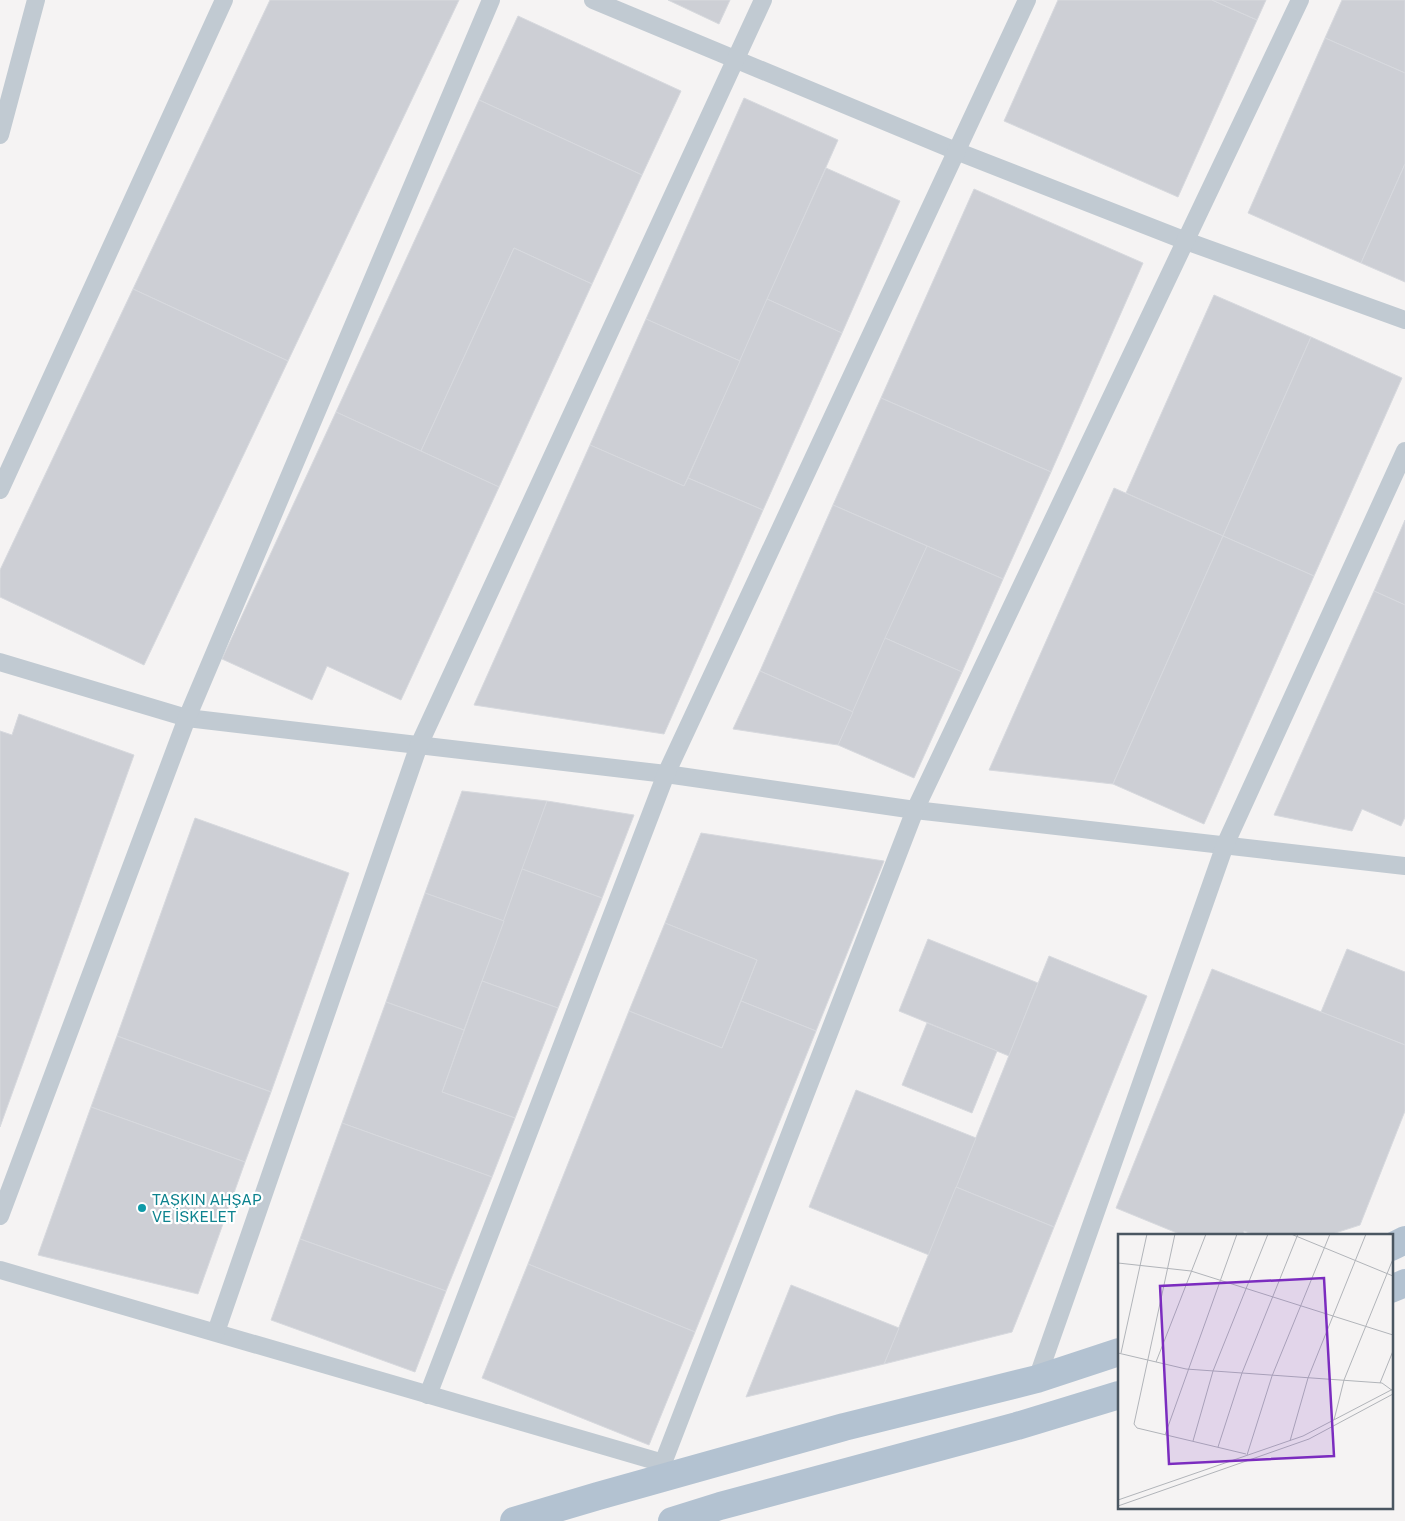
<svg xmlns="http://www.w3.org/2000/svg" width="1405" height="1521" font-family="'Public Sans',sans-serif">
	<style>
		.building { fill: #cdcfd5; stroke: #d7d9de }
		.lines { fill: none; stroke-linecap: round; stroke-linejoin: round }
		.lane { stroke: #c1cad2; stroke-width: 18 }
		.primary { stroke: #b3c2d1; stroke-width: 28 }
		.culture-dot { fill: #0f9aa8; stroke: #fff; stroke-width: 2 }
		.labels { text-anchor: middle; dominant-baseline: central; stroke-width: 4.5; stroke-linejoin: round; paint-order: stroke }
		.culture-label { font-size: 15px; fill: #0d838f; stroke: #fff; text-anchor: start }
		.inset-road { fill: none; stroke: #b1b4b9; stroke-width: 1 }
		.view { fill: #7b2cbf; fill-opacity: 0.15; stroke: #7b2cbf; stroke-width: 2.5 }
		.inset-edge { fill: none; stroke: #4a5661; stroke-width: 2.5 }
	</style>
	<rect width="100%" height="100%" fill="#f5f3f3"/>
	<g class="building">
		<path d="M270 0H459L288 361 133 289Z"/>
		<path d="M668 0H730L719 24Z"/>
		<path d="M1058 0H1212L1257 20 1178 197 1004 121Z"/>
		<path d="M1212 0H1266L1257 20Z"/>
		<path d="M1342 0H1405V73L1325 38Z"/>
		<path d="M518 16 681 91 642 175 479 100Z"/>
		<path d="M1325 38 1405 73V164L1361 263 1248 213Z"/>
		<path d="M744 98 838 140 740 361 646 319Z"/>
		<path d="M479 100 642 175 592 284 514 248 421 451 336 412Z"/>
		<path d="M1405 164V282L1361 263Z"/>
		<path d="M826 168 900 201 842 333 767 299Z"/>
		<path d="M974 189 1143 263 1051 472 881 398Z"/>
		<path d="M514 248 592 284 499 487 421 451Z"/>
		<path d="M133 289 288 361 144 665 0 597V570Z"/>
		<path d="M1214 295 1311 337 1223 536 1126 493Z"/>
		<path d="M767 299 842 333 763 510 688 478Z"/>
		<path d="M646 319 740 361 684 486 590 445Z"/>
		<path d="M1311 337 1402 378 1314 576 1223 536Z"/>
		<path d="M881 398 1051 472 1003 579 833 505Z"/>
		<path d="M336 412 499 487 401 700 327 666 312 700 222 659Z"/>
		<path d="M590 445 684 486 688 478 763 510 664 734 474 705Z"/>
		<path d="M1114 488 1223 536 1113 784 989 770Z"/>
		<path d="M833 505 927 546 853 712 760 671Z"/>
		<path d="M1405 520V605L1374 591Z"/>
		<path d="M1223 536 1314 576 1204 824 1113 784Z"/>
		<path d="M927 546 1003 579 962 672 885 638Z"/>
		<path d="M1374 591 1405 605V817L1401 826 1362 809 1352 831 1274 815Z"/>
		<path d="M885 638 962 672 914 778 838 745Z"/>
		<path d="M760 671 853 712 838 745 733 729Z"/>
		<path d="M19 714 134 755 0 1127V731L12 735Z"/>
		<path d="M462 791 547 801 504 921 425 893Z"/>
		<path d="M547 801 634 815 602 898 522 869Z"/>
		<path d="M195 818 349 873 271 1092 117 1036Z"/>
		<path d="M701 833 884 861 816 1031 741 1001 757 960 665 923Z"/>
		<path d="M522 869 602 898 558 1008 482 981Z"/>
		<path d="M425 893 504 921 464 1030 386 1002Z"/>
		<path d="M665 923 757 960 722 1048 629 1011Z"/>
		<path d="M928 939 1038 983 1009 1056 899 1011Z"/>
		<path d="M1347 949 1405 972V1045L1321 1012Z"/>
		<path d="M1049 956 1147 996 1054 1227 956 1187Z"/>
		<path d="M1212 969 1405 1045V1111L1360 1225 1329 1235H1255L1244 1231 1243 1235H1182L1116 1208Z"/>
		<path d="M482 981 558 1008 515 1118 442 1092Z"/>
		<path d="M741 1001 816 1031 695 1332 528 1264 629 1011 722 1048Z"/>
		<path d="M386 1002 464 1030 442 1092 515 1118 492 1177 342 1123Z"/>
		<path d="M927 1023 997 1051 972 1113 902 1085Z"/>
		<path d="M117 1036 271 1092 245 1162 91 1107Z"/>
		<path d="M856 1090 976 1138 929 1255 809 1207Z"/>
		<path d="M91 1107 245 1162 198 1294 38 1255Z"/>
		<path d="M342 1123 492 1177 446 1291 300 1239Z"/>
		<path d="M956 1187 1054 1227 1012 1332 884 1364Z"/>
		<path d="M300 1239 446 1291 415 1372 271 1320Z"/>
		<path d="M528 1264 695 1332 649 1445 482 1378Z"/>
		<path d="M791 1285 899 1328 884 1364 746 1397Z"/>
	</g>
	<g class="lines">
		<g class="lane">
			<path d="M593 0 956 151 1186 241 1405 320"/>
			<path d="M0 135 36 0"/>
			<path d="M0 490 224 0"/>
			<path d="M0 662 187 718 666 774 915 810 1405 866"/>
			<path d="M0 1216 187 718 491 0"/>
			<path d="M0 1270 663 1463"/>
			<path d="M216 1332 419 745 763 0"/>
			<path d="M1037 1379 1225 845 1405 451"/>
			<path d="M428 1395 666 774 1027 0"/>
			<path d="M664 1477 663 1463 915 810 1300 0"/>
		</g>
		<g class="primary">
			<path d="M1391 1247 1405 1240"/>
			<path d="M1391 1289 1405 1283"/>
			<path d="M514 1521 598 1496 844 1427 1037 1379 1119 1352"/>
			<path d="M672 1521 720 1506 1017 1426 1119 1395"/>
		</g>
	</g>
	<circle class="culture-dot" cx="142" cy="1208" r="5"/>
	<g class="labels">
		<g class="culture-label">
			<text x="152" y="1199">TAŞKIN AHŞAP<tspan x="152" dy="17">VE İSKELET</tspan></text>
		</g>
	</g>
	<g transform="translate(1118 1234)">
		<rect width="275" height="275" fill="#f5f3f3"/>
		<path class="inset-road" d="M57 0 16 190 19 194 128 220M173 0 275 42M0 29 73 37 275 101M0 119 68 135 264 149 275 157M3 119 29 0M38 128 88 0M262 149 275 117M216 186 226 146 275 25M47 201 119 0M75 207 95 137 150 0M172 207 190 144 248 0M100 213 124 139 180 0M129 221 154 142 212 0M0 266 185 202 275 155M0 272 191 205 275 160"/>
		<path class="view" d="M206 44 216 222 51 230 42 52Z"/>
		<rect width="275" height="275" class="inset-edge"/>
	</g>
</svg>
